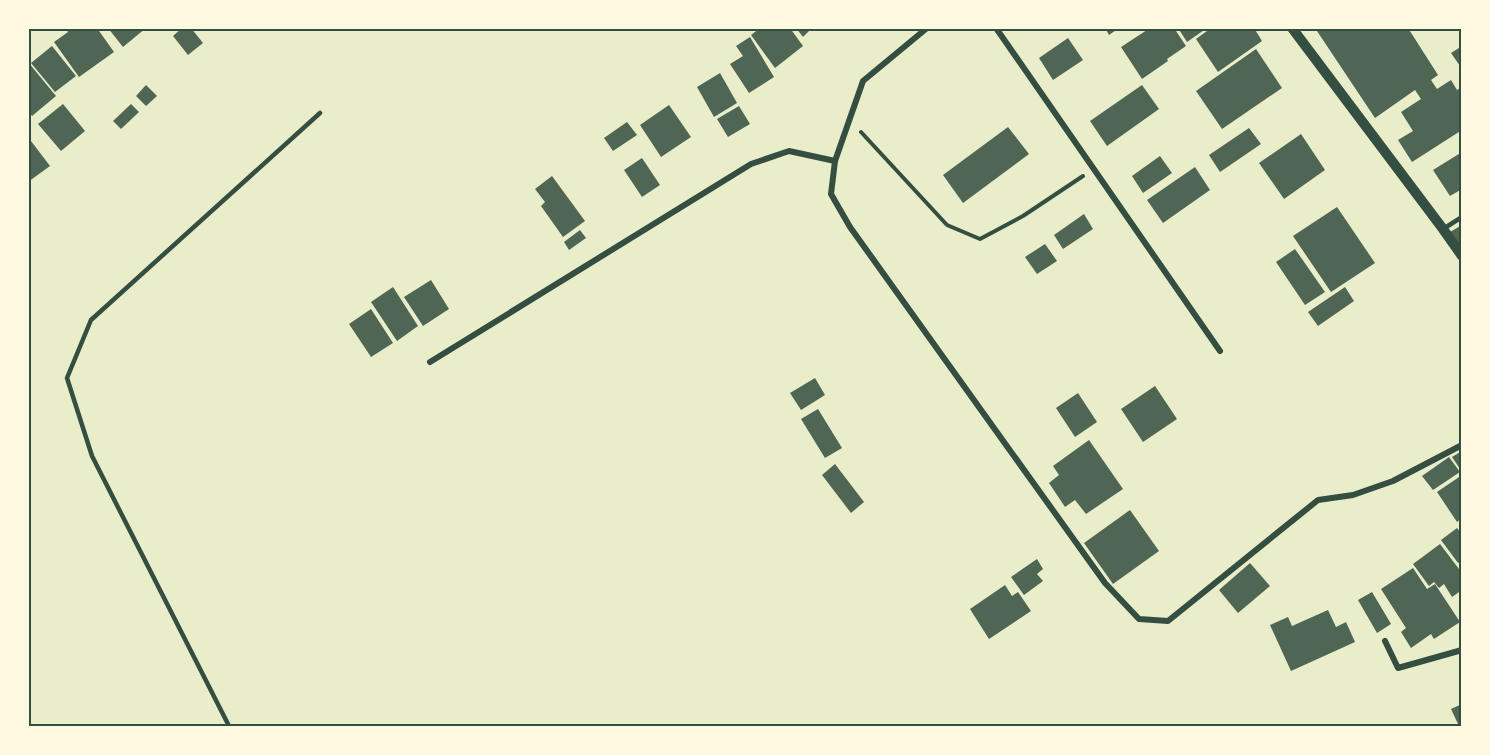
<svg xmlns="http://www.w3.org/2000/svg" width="1490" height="755" font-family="Ubuntu,sans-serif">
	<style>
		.building { fill: #4f6655 }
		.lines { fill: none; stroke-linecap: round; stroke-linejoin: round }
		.path { stroke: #344e41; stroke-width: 4 }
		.service { stroke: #344e41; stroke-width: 4.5 }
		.minor { stroke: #344e41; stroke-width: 6 }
		.tertiary { stroke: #344e41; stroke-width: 10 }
		.neatline { fill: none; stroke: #344e41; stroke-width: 2 }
	</style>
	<rect width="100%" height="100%" fill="#e9edc9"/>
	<g class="building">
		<path d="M66 28H97L114 52 79 77 54 42 68 32Z"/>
		<path d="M108 28H146L123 47Z"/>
		<path d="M182 28H191L203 43 188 55 173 36Z"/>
		<path d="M760 28H790L803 46 775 68 751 35Z"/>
		<path d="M796 28H812L803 37Z"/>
		<path d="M1105 28H1119L1109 35Z"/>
		<path d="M1146 28H1174L1186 46 1167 59 1168 61 1142 79 1121 47 1147 30Z"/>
		<path d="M1178 28H1207L1187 42Z"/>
		<path d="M1211 28H1254L1262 41 1218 72 1196 39Z"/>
		<path d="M1315 28H1408L1438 75 1431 80 1437 89 1451 80 1457 90 1462 87V130L1412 162 1398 140 1413 131 1401 112 1421 99 1415 90 1375 118Z"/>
		<path d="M750 37 774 77 749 93 730 64 743 56 736 46Z"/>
		<path d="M1068 38 1083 60 1053 80 1039 58Z"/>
		<path d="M52 46 76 76 55 92 31 63Z"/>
		<path d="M1462 46V69L1451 53Z"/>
		<path d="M1256 49 1282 88 1222 129 1196 91Z"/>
		<path d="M28 62 56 96 32 116 28 112Z"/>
		<path d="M720 73 737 103 714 117 697 87Z"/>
		<path d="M146 85 157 96 146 106 136 96Z"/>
		<path d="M1142 85 1159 109 1107 146 1090 121Z"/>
		<path d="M63 104 85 131 61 151 38 124Z"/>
		<path d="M131 104 139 112 121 129 113 121Z"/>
		<path d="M669 105 691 137 661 157 640 125Z"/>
		<path d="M739 106 750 124 728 137 717 119Z"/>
		<path d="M627 122 637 135 613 151 604 138Z"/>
		<path d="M1008 127 1029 154 963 203 943 175Z"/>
		<path d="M1249 128 1261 144 1220 172 1209 155Z"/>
		<path d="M1301 134 1325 170 1284 199 1259 163Z"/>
		<path d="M31 141 50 166 28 182V143Z"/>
		<path d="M1462 152V189L1450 196 1433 170Z"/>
		<path d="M1160 156 1172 173 1143 193 1132 176Z"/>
		<path d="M642 158 660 185 642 197 624 170Z"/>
		<path d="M1195 167 1210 190 1163 223 1147 200Z"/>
		<path d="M552 176 585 221 563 237 541 206 545 202 535 189Z"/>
		<path d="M1337 207 1375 263 1331 292 1293 236Z"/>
		<path d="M1084 214 1093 229 1063 249 1054 235Z"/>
		<path d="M1462 225V249L1450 232Z"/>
		<path d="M580 230 586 238 569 250 564 242Z"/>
		<path d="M1045 244 1057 261 1037 274 1025 257Z"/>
		<path d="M1295 249 1325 292 1305 305 1276 262Z"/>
		<path d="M431 280 449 309 423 326 404 297Z"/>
		<path d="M393 287 418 326 397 341 371 302Z"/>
		<path d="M1345 287 1354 301 1318 326 1308 312Z"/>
		<path d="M371 309 393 343 371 357 349 324Z"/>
		<path d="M815 378 825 395 801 410 790 393Z"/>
		<path d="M1155 386 1177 419 1143 442 1121 409Z"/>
		<path d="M1078 393 1097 422 1075 437 1056 408Z"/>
		<path d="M818 409 842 448 825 458 801 419Z"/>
		<path d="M1089 440 1123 489 1086 514 1075 500 1065 507 1049 483 1059 475 1053 466Z"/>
		<path d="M1462 451V472L1452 457Z"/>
		<path d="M1449 457 1460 472 1433 490 1422 476Z"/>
		<path d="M835 464 864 502 851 513 822 475Z"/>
		<path d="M1462 475V518L1457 522 1437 492Z"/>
		<path d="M1130 510 1159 551 1113 584 1084 543Z"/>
		<path d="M1457 528 1462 534V560L1458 563 1441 540Z"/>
		<path d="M1440 544 1462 573V590L1452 597 1444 584 1439 588 1434 582 1429 586 1413 564Z"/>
		<path d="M1037 559 1043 569 1037 574 1043 581 1024 595 1011 577Z"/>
		<path d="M1250 563 1270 586 1238 613 1219 590Z"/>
		<path d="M1413 568 1427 589 1435 584 1460 622 1434 639 1431 634 1411 648 1401 632 1406 628 1381 589Z"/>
		<path d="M1005 585 1012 596 1018 592 1031 611 989 639 970 609Z"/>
		<path d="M1372 592 1391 624 1377 633 1358 600Z"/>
		<path d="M1328 610 1336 627 1346 622 1355 642 1291 671 1270 625 1288 617 1292 626Z"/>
		<path d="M1462 704V726H1459L1451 709Z"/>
	</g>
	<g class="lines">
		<path class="path" d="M861 132 947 225 980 239 1023 216 1083 176"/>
		<g class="service">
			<path d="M1443 229 1462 217"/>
			<path d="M229 726 92 456 67 378 91 320 320 113"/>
		</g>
		<g class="minor">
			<path d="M927 28 863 81 835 161 831 194 850 227 1105 583 1139 619 1168 621 1318 500 1353 495 1393 481 1462 445"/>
			<path d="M996 28 1220 351"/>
			<path d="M430 362 751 164 789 151 835 161"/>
			<path d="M1385 641 1398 668 1462 650"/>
		</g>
		<path class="tertiary" d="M1292 28 1443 229 1462 256"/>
	</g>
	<rect width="1490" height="755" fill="none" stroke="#fefae0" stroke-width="60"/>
	<rect x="30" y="30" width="1430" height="695" class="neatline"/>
</svg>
